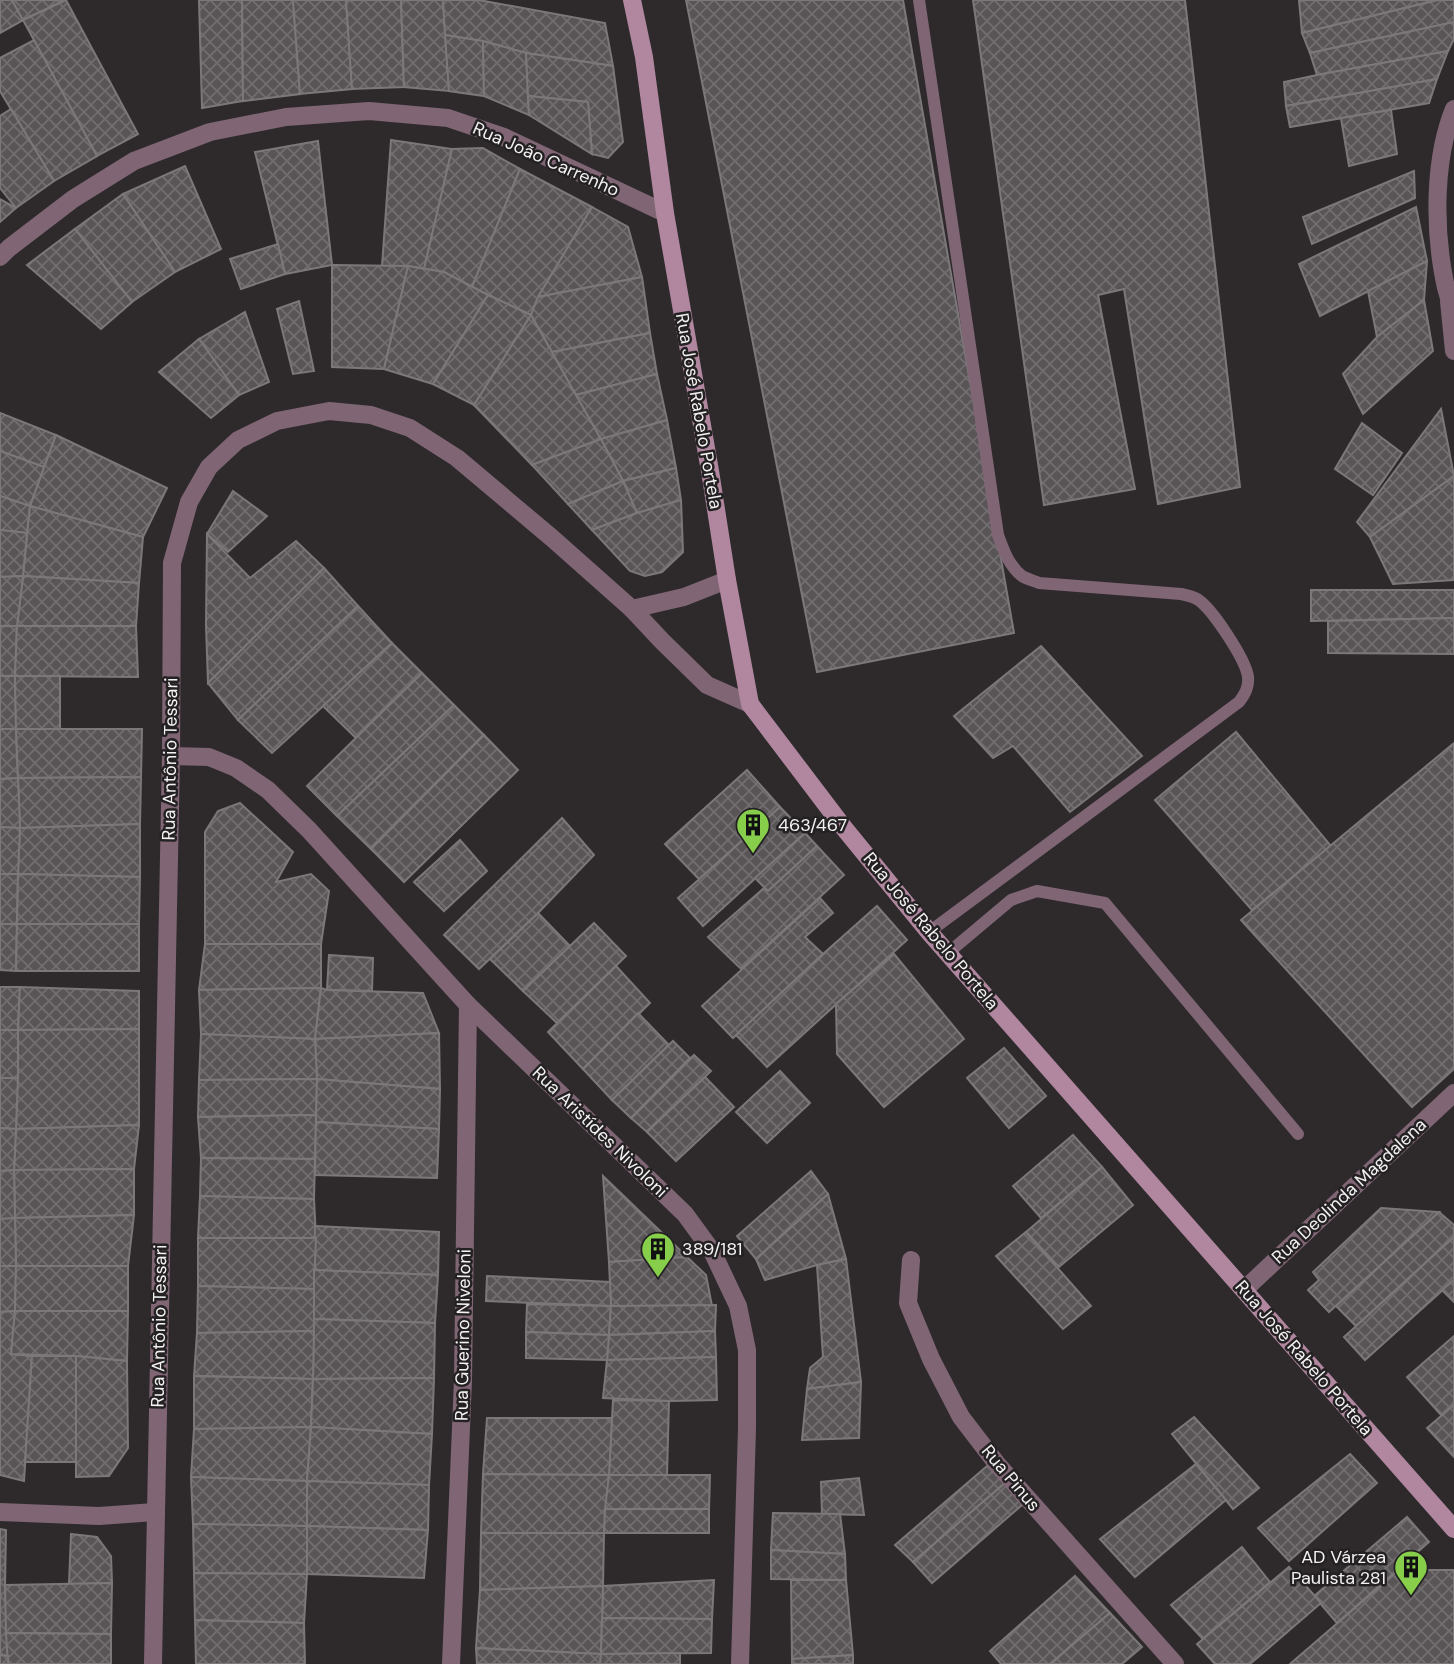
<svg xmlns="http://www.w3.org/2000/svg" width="1454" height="1664" font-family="'DM Sans',sans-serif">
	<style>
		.building { fill: url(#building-cross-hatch); stroke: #7c787a; stroke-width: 2 }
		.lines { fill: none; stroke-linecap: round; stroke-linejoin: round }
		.lane { stroke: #806675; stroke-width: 12 }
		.street { stroke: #806675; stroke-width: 18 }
		.secondary { stroke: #b0879f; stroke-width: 18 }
		.labels { text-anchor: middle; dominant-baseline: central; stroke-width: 5; stroke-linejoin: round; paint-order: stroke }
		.street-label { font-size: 18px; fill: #f3f1f2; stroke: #242123 }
		.poi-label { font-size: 18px; fill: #f3f1f2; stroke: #242123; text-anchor: start }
	</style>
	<defs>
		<pattern id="building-cross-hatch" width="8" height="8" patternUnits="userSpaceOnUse" patternTransform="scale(1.75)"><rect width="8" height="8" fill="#595557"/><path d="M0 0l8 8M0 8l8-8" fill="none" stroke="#716e70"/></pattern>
	</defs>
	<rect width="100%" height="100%" fill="#2e2a2c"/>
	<g class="building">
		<path d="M0 0H12L23 20 0 33Z"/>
		<path d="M12 0H65L23 20Z"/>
		<path d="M66 0 138 134 97 156 23 20Z"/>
		<path d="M199 0H242L243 101 202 108Z"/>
		<path d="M242 0H293L300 94 243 101Z"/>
		<path d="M293 0H346L352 89 300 94Z"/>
		<path d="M346 0H401L404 87 352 89Z"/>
		<path d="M401 0H443L449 91 404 87Z"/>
		<path d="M443 0H479L605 23 613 66 526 53 483 41 445 35Z"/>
		<path d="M686 0H903L1014 633 817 672Z"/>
		<path d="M973 0H1185L1240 487 1158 504 1124 289 1098 295 1135 489 1044 505Z"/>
		<path d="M1299 0H1437L1302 33Z"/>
		<path d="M1438 0H1454V22L1310 53 1302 33Z"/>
		<path d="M1454 22V39L1448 51 1317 75 1310 53Z"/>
		<path d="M445 35 483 41 484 96 449 91Z"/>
		<path d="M34 40 97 156 54 181 0 91V58Z"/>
		<path d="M483 41 526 53 529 115 484 96Z"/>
		<path d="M1448 51 1437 79 1286 106 1284 82 1317 75Z"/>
		<path d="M526 53 613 66 623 142 608 158 592 154 588 102 528 96Z"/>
		<path d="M1437 79 1429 103 1290 127 1286 106Z"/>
		<path d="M528 96 588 102 592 154 529 115Z"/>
		<path d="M11 109 54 181 16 208 0 188V116Z"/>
		<path d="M1391 110 1397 154 1349 166 1341 118Z"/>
		<path d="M391 140 452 149 424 269 408 266H382Z"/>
		<path d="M318 141 332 265 285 274 255 152Z"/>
		<path d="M483 148 520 169 472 287 444 272 424 269 452 149Z"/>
		<path d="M185 166 221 249 175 272 123 194Z"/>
		<path d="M520 169 592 207 538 297 531 315 472 287Z"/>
		<path d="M1414 171 1415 198 1312 244 1303 217Z"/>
		<path d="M123 194 175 272 132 302 75 229Z"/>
		<path d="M0 199 16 208 0 222Z"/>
		<path d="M592 207 628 227 642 277 538 297Z"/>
		<path d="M1416 207 1427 261 1320 316 1299 264Z"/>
		<path d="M75 229 132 302 101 329 27 265Z"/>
		<path d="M278 244 285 274 241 289 230 259Z"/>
		<path d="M1427 261 1424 300 1377 337 1368 291Z"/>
		<path d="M332 265 408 266 384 369 332 367Z"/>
		<path d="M408 266 444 272 488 295 433 384 384 369Z"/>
		<path d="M642 277 650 333 552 352 531 315 538 297Z"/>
		<path d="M488 295 531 315 474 405 433 384Z"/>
		<path d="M1424 300 1433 351 1363 414 1343 374 1377 337Z"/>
		<path d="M299 301 314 371 293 374 277 309Z"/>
		<path d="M245 312 269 382 239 395 199 339Z"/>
		<path d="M531 315 601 439 532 465 474 405Z"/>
		<path d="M650 333 657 374 576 395 552 352Z"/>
		<path d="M199 339 239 395 211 418 159 372Z"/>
		<path d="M657 374 667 420 601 439 576 395Z"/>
		<path d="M1441 409 1454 476 1370 537 1357 522Z"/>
		<path d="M0 413 56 435 44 467 0 451Z"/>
		<path d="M667 420 676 468 623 481 601 439Z"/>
		<path d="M1362 423 1402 453 1373 495 1335 469Z"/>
		<path d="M56 435 167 488 143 537 30 506Z"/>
		<path d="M601 439 623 481 568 504 532 465Z"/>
		<path d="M0 451 44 467 30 506 0 496Z"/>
		<path d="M676 468 681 500 637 513 623 481Z"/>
		<path d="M1454 476V580L1393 584 1370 537Z"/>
		<path d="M623 481 637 513 592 530 568 504Z"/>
		<path d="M233 491 267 516 228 552 207 534Z"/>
		<path d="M0 496 30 506 27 533 0 530Z"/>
		<path d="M681 500 683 552 662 572 645 576 630 571 592 530 637 513Z"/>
		<path d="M30 506 143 537 139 583 23 576Z"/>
		<path d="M0 530 27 533 23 576 0 577Z"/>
		<path d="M207 534 250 578 296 541 324 568 208 683 206 625Z"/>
		<path d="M324 568 358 606 238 720 208 683Z"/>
		<path d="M23 576 139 583 136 626H17Z"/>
		<path d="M23 576 17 626H0V577Z"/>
		<path d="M1311 590H1454V618L1311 621Z"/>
		<path d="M358 606 392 643 272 753 238 720Z"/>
		<path d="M1454 618V654L1328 653V621Z"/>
		<path d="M0 626H17L15 676H0Z"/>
		<path d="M17 626H136L138 677 15 676Z"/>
		<path d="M392 643 422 673 356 738 323 706Z"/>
		<path d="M1041 646 1142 756 1070 812 1013 746 993 758 954 716Z"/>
		<path d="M422 673 454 705 337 816 307 786Z"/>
		<path d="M0 676H15L16 729H0Z"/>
		<path d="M15 676H60V729H16Z"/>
		<path d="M454 705 484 735 371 849 337 816Z"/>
		<path d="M0 729H16L18 778 0 779Z"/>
		<path d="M16 729H142L141 777 18 778Z"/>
		<path d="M1236 732 1331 846 1252 910 1155 800Z"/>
		<path d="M484 735 518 770 404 882 371 849Z"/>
		<path d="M1454 743V1069L1412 1107 1241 920Z"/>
		<path d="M747 770 780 807 699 879 665 844Z"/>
		<path d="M141 777 140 824 20 828 18 778Z"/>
		<path d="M18 778 20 828 0 827V779Z"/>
		<path d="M240 803 293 852 276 882 311 874 329 891 321 944H205V832L218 811Z"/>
		<path d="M780 807 805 833 703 926 678 898Z"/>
		<path d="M562 818 594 855 538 913 479 969 444 935Z"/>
		<path d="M140 824V877L18 874 20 828Z"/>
		<path d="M0 827 20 828 18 874H0Z"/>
		<path d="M805 833 817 846 768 891 755 878Z"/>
		<path d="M460 840 487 871 444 911 414 882Z"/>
		<path d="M817 846 844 875 741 969 708 937 764 888 768 891Z"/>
		<path d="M0 874H18L17 924H0Z"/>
		<path d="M18 874 140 877 139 924H17Z"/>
		<path d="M820 898 833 913 805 937 823 954 733 1038 702 1006Z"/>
		<path d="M877 906 907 940 767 1067 736 1035 823 954Z"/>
		<path d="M538 913 570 946 523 991 490 959Z"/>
		<path d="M594 923 626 956 557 1023 523 991Z"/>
		<path d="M0 924H17L16 971 0 970Z"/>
		<path d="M17 924H139V971H16Z"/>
		<path d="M205 944H321V988L199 990Z"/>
		<path d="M894 954 964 1039 884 1107 837 1054 836 1004Z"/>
		<path d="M329 955 373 958 372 991 327 990Z"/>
		<path d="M616 966 650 1003 583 1069 548 1032Z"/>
		<path d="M0 987H20L18 1030H0Z"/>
		<path d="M20 987 139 991V1029L18 1030Z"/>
		<path d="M321 988 315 1039 201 1034 199 990Z"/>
		<path d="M321 988 327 990 423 993 439 1033 315 1039Z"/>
		<path d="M638 1013 669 1045 612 1100 583 1069Z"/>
		<path d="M139 1029V1125L16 1129 18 1030Z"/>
		<rect x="0" y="1030" width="18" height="48"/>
		<path d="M439 1033 440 1089 317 1079 315 1039Z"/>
		<path d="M201 1034 315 1039 317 1079 199 1080Z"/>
		<path d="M673 1041 690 1058 631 1118 612 1100Z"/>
		<path d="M1004 1048 1046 1096 1009 1128 967 1078Z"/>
		<path d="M694 1055 711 1071 647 1132 631 1118Z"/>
		<path d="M780 1071 810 1103 767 1143 736 1112Z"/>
		<path d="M705 1077 734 1107 676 1161 647 1132Z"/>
		<path d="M0 1078H18L16 1129 0 1128Z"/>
		<path d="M317 1079 316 1115 198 1117 199 1080Z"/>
		<path d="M317 1079 440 1089 439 1129 316 1122Z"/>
		<path d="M316 1115 315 1159 201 1158 198 1117Z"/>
		<path d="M316 1122 439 1129 437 1178 315 1175Z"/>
		<path d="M139 1125 134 1169 14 1170 16 1129Z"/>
		<path d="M0 1128 16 1129 14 1170 0 1171Z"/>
		<path d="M1073 1135 1102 1167 1041 1218 1013 1186Z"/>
		<path d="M201 1158 315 1159 314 1199 200 1196Z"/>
		<path d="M1102 1167 1133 1205 1059 1267 1026 1232Z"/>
		<path d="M134 1169V1215L15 1218 14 1170Z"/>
		<path d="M14 1170 15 1218 0 1219V1171Z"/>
		<path d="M811 1171 828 1194 756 1259 737 1236Z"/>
		<path d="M603 1176 687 1257 609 1262Z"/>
		<path d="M828 1194 846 1259 817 1265 765 1280 756 1259Z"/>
		<path d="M200 1196 314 1199 316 1238H198Z"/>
		<path d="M1381 1208 1439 1212 1329 1312 1308 1290 1319 1280 1313 1272Z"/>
		<path d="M1439 1212 1454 1225V1237L1356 1326 1336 1306Z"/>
		<path d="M134 1215 128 1266H16L15 1218Z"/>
		<path d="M15 1218 16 1266H0V1219Z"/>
		<path d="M315 1226 439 1232 438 1275 314 1270Z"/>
		<path d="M1026 1232 1091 1306 1063 1329 996 1256Z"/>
		<path d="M1454 1237V1280L1365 1360 1344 1337Z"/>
		<path d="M198 1238H316L314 1289 198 1286Z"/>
		<path d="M687 1257 706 1275 712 1306H611L609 1262Z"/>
		<path d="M846 1259 861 1382 807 1389 810 1368 823 1357 817 1265Z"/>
		<path d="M0 1266H16L15 1311 0 1312Z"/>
		<path d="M16 1266H128V1311H15Z"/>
		<path d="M314 1270 438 1275 435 1323 314 1319Z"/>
		<path d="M487 1276 610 1282 611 1306 486 1301Z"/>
		<path d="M1454 1280V1302L1442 1290Z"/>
		<path d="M198 1286 314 1289V1331L197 1333Z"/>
		<path d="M527 1304 611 1306 609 1335 526 1332Z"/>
		<path d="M716 1305 715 1331 609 1335 611 1306Z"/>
		<path d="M15 1311 11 1354 32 1356 24 1481 0 1475V1312Z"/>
		<path d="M15 1311H128L127 1361 76 1356 11 1354Z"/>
		<path d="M314 1319 435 1323 434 1378 313 1379Z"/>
		<path d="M314 1331 313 1379 194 1376 197 1333Z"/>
		<path d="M715 1331 716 1357 607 1360 609 1335Z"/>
		<path d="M526 1332 609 1335 607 1360 526 1358Z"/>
		<path d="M1454 1336V1405L1442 1416 1407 1377Z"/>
		<path d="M32 1356H76V1462H25Z"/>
		<path d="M76 1356 127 1361 128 1448 109 1476 76 1477Z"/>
		<path d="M716 1357 717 1400 669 1401 603 1398 607 1360Z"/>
		<path d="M194 1376 313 1379 311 1427 194 1429Z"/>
		<path d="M434 1378 432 1434 311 1427 313 1379Z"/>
		<path d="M861 1382 859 1438 802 1440 807 1389Z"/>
		<path d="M613 1400 669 1401 667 1475H609Z"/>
		<path d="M1454 1405V1457L1427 1428Z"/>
		<path d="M1194 1417 1259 1488 1233 1509 1172 1434Z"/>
		<path d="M487 1418H612L609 1475 483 1474Z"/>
		<path d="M311 1427 307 1481 191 1477 194 1429Z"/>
		<path d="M311 1427 432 1434 429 1485 307 1481Z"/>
		<path d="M1350 1454 1377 1483 1289 1561 1258 1528Z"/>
		<path d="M1196 1464 1226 1500 1135 1577 1100 1539Z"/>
		<path d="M987 1466 1005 1483 913 1562 895 1545Z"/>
		<path d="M483 1474 609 1475 604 1533H481Z"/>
		<path d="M609 1475H710L709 1509H605Z"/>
		<path d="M191 1477 307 1481V1526L193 1524Z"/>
		<path d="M859 1478 864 1515 822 1514 821 1482Z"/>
		<path d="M307 1481 429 1485 428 1530 307 1526Z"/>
		<path d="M1005 1483 1022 1505 932 1583 913 1562Z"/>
		<path d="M605 1509H709V1533H604Z"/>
		<path d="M773 1513 840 1514 845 1554 771 1550Z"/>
		<path d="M1407 1517 1429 1542 1337 1623 1314 1596Z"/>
		<path d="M193 1524 307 1526V1574L194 1573Z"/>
		<path d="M307 1526 428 1530 424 1578 307 1574Z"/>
		<path d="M0 1529 6 1530 5 1585 8 1656 0 1655Z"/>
		<path d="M481 1533H604L603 1586 480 1590Z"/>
		<path d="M71 1534 97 1537 111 1556 112 1583 69 1584Z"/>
		<path d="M1242 1547 1270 1582 1203 1639 1171 1605Z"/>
		<path d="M771 1550 845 1554 846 1580 771 1579Z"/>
		<path d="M1289 1567 1321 1603 1250 1664H1215L1197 1644Z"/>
		<path d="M1399 1570H1454V1664H1290Z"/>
		<path d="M194 1573 307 1574 304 1623 195 1620Z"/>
		<path d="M1075 1576 1110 1613 1050 1664H1001L990 1651Z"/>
		<path d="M714 1580 712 1619 602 1618 603 1586Z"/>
		<path d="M791 1580H846L853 1655 792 1659Z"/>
		<path d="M112 1583 111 1634 6 1633 5 1585Z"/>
		<path d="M603 1586 601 1654 476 1648 480 1590Z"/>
		<path d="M1110 1613 1142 1647 1122 1664H1050Z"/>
		<path d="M602 1618 712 1619 711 1653 601 1654Z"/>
		<path d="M195 1620 304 1623 305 1664H196Z"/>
		<path d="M6 1633 111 1634V1664H8Z"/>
		<path d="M476 1648 601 1654 600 1664H477Z"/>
		<path d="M680 1653V1664H600L601 1654Z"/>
		<path d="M0 1655 8 1656V1664H0Z"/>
		<path d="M853 1655V1664H792V1659Z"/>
	</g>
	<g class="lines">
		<g class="lane">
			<path d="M919 0 998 535C1003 549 1009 566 1022 576 1027 579 1034 581 1039 583L1181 594C1186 595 1192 596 1197 599 1212 608 1246 660 1248 677 1249 687 1245 694 1239 702L929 932"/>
			<path d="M948 953 1011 900 1037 891 1105 903 1298 1134"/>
		</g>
		<g class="street">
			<path d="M1454 109C1434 158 1434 226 1444 278 1446 289 1448 299 1454 309"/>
			<path d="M0 257 9 248 73 199 134 161 210 132 286 117 369 111 448 118 504 137 665 213"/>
			<path d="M1449 301 1454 351"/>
			<path d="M632 609 684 597 727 580"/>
			<path d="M171 756 209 757 236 768 268 790 309 830 468 1005 685 1214 712 1251 738 1306 747 1350V1428L740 1664"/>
			<path d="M911 1260 908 1303 931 1359 961 1417 997 1464 1175 1664"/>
			<path d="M1245 1289 1454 1093"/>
			<path d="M0 1512 99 1516 155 1512"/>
			<path d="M153 1664 171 756 172 563 189 502 209 467 238 440 277 421 329 411 371 415 410 428 457 458 552 538 632 609 662 641 707 685 750 704"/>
			<path d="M451 1664 463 1380 468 1005"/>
		</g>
		<path class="secondary" d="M632 0 644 57 665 213 710 471 727 580 750 704 844 828 929 932 1454 1529"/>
	</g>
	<defs>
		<g id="building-pin" transform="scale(1.75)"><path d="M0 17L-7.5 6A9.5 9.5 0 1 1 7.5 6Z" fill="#87cf4b" stroke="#242123"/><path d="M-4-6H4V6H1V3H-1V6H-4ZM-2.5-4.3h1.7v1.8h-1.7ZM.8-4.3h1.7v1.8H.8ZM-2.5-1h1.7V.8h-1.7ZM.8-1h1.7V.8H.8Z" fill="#111"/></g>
	</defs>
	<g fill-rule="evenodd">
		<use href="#building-pin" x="753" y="825"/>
		<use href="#building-pin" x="658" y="1249"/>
		<use href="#building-pin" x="1411" y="1567"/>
	</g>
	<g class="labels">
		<g class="street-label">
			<text transform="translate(546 159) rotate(24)">Rua João Carrenho</text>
			<text transform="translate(699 411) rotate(80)">Rua José Rabelo Portela</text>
			<text transform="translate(170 759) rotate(-89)">Rua Antônio Tessari</text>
			<text transform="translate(931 931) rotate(50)">Rua José Rabelo Portela</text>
			<text transform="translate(600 1132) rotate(44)">Rua Aristídes Nivoloni</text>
			<text transform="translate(1349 1191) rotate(-43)">Rua Deolinda Magdalena</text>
			<text transform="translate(159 1326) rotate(-89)">Rua Antônio Tessari</text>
			<text transform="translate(463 1335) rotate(-89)">Rua Guerino Niveloni</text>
			<text transform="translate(1304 1358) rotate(49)">Rua José Rabelo Portela</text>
			<text transform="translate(1011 1478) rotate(50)">Rua Pinus</text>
		</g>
		<g class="poi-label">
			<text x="778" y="825">463/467</text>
			<text x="682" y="1249">389/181</text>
			<text x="1386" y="1557" text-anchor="end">AD Várzea<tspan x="1386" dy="21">Paulista 281</tspan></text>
		</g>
	</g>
</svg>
